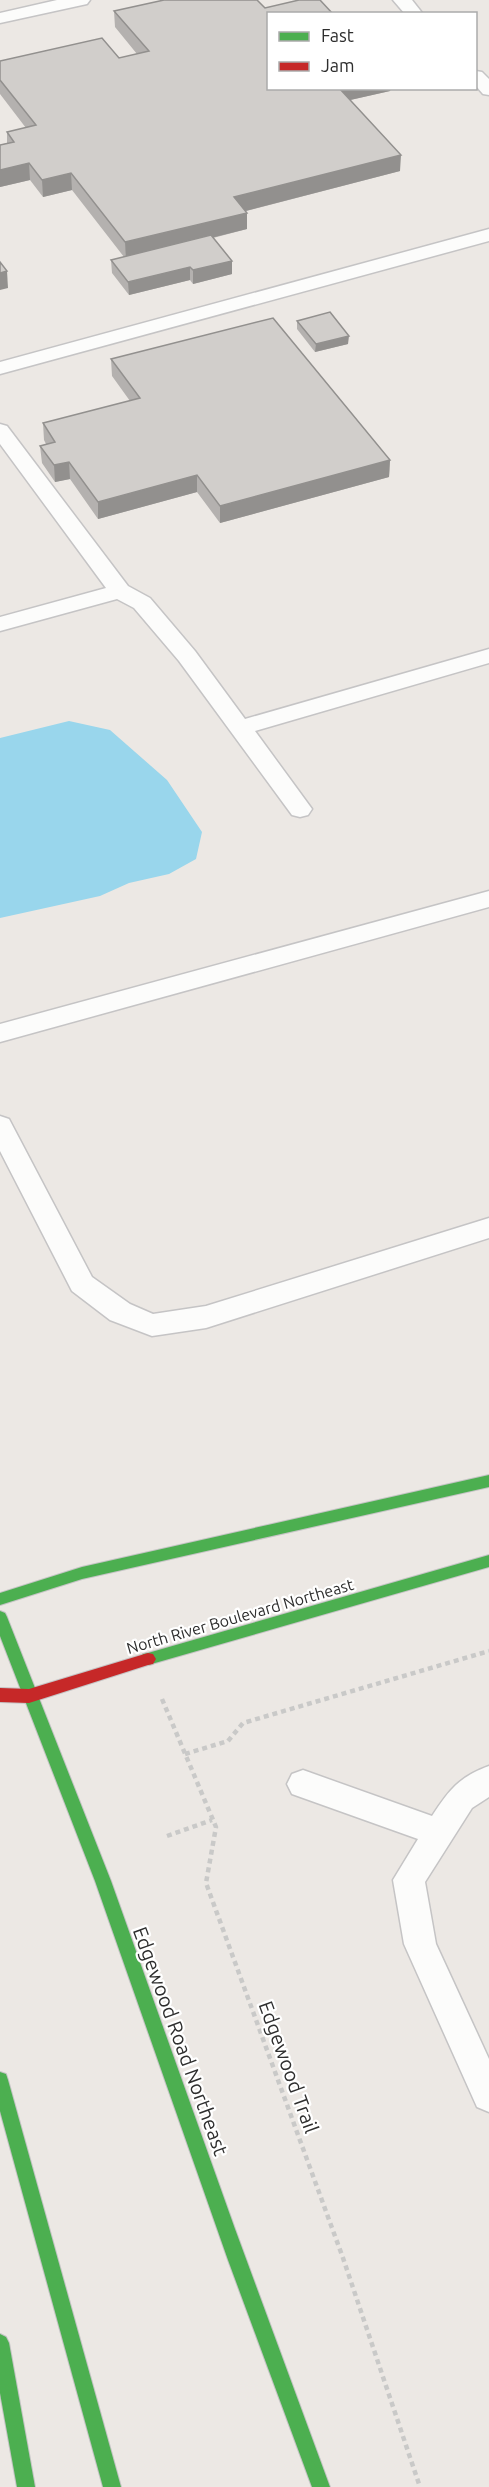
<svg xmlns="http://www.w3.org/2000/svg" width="489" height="2487" font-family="Ubuntu,sans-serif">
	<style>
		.water { fill: #99d6ec }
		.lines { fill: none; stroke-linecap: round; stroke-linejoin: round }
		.lane-casing { stroke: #c5c4c5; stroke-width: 3 }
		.fast-casing { stroke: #c5c4c5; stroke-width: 2 }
		.jam-casing { stroke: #c5c4c5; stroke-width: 2 }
		.path { stroke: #c9c9c8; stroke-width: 4.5; stroke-dasharray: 5 4; stroke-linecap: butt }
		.lane { fill: #fcfcfb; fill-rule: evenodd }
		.fast { fill: #4caf50; fill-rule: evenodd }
		.jam { fill: #c62828; fill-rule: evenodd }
		.wall { fill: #b4b1af }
		.shaded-wall { fill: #92908e }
		.building { fill: #d1cecb; stroke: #92908e; stroke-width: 1.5 }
		.labels { text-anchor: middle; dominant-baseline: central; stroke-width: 4.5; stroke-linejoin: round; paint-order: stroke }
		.street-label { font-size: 16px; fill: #2e2e2e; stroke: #fff }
		.near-street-label { font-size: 20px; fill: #2e2e2e; stroke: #fff }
	</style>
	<rect width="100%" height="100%" fill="#ece8e4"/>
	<path class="water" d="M69 721 110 730 167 780 202 832 196 859 169 874 129 883 100 896 0 918V738Z"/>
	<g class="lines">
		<g class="lane-casing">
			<g id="lane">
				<path d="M57 0H90L87 4 0 23V13Z"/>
				<path d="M393 0H412L423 14H405Z"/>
				<path d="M476 71 482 72 489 79V95L483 94 476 86Z"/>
				<path d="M489 229V241L0 374V362Z"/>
				<path d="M0 424 7 426 128 586 150 598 195 651 245 719 489 649V663L255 731 312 809 308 815 300 817 292 815 179 661 134 608 117 599 0 631V617L106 588 0 444Z"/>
				<path d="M489 891V907L0 1042V1024Z"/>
				<path d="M0 1116 9 1119 92 1277 130 1304 153 1314 206 1306 489 1218V1238L206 1328 152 1336 110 1320 72 1291 0 1151Z"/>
				<path d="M489 1766V1797L472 1808 425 1882 436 1944 489 2059V2112L477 2107 404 1944 393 1880 418 1839 292 1794 287 1784 292 1774 303 1770 432 1816C449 1790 459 1777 489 1766Z"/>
			</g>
		</g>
		<g class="fast-casing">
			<g id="fast">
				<path d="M489 1475V1487L82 1579 0 1605V1593L82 1567Z"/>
				<path d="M489 1555V1567L148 1665 143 1664 140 1659 143 1654 148 1653Z"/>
				<path d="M0 1611 5 1613 7 1617 111 1881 235 2229 330 2487H312L228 2260 95 1881 0 1636Z"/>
				<path d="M0 2072 6 2074 8 2080 121 2487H103L0 2111Z"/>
				<path d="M0 2334 6 2337 9 2343 35 2487H17L0 2393Z"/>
			</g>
		</g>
		<g class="jam-casing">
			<path id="jam" d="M148 1653 153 1654 156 1659 153 1664 148 1665 29 1703 0 1702V1688L29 1689Z"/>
		</g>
		<g class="path">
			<path d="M162 1699 216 1827 206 1883 343 2258 420 2487"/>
			<path d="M185 1754 228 1741 243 1723 489 1651"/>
			<path d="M167 1836 212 1820"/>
		</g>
		<use href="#lane" class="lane"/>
		<use href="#fast" class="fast"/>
		<use href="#jam" class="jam"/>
	</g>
	<g class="wall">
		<path d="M114 11 268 88H391L390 91 350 100 400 171 246 211 247 229 213 238 232 274 193 284 190 280 129 295 112 273 111 260 124 257 72 190 43 197 30 180 0 187V145L7 143V132L26 128 0 94V61L119 58 137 54 115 27Z"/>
		<path d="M297 321 348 344 315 352 297 329Z"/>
		<path d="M111 359 390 460 389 477 220 523 197 492 98 519 70 479 55 482 42 463 40 446 46 444 44 440 43 423 130 401 112 376Z"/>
	</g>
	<g class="shaded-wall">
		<path d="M338 88H391L390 91 337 103Z"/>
		<path d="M401 155 400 171 234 214V197Z"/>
		<path d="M29 163 30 180 0 187V170Z"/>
		<path d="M71 173 72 190 43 197 42 180Z"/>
		<path d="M247 213V229L126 259 125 242Z"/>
		<path d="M232 261V274L193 284V270Z"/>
		<path d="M190 267V280L129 295 128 282Z"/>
		<path d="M7 271 8 288 0 290V273Z"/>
		<path d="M349 336 348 344 315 352 316 344Z"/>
		<path d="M390 460 389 477 220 523V506Z"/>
		<path d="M69 462 70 479 55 482 54 465Z"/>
		<path d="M197 475V492L98 519V502Z"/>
	</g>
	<g class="building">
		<path d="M164 0H257L265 8 299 0H320L333 14H268V88H339L401 155 234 197 247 213 125 242 71 173 42 180 29 163 0 170V145L14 142 7 132 36 125 0 80V61L102 38 119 58 149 51 114 11Z"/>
		<path d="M211 235 232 261 193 270 190 267 128 282 111 260Z"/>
		<path d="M0 262 7 271 0 273Z"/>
		<path d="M330 312 349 336 316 344 297 321Z"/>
		<path d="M273 318 390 460 220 506 197 475 98 502 69 462 54 465 40 446 55 442 43 423 140 398 111 359Z"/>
	</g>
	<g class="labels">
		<g class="street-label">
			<text transform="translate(240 1616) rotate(-16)">North River Boulevard Northeast</text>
		</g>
		<g class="near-street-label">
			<text transform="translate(181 2041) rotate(70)">Edgewood Road Northeast</text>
			<text transform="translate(289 2067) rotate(70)">Edgewood Trail</text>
		</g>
	</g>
	<rect x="267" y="12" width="210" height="78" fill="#ffffff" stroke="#ababab" stroke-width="1.5"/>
	<rect x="279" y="32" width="30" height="9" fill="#4caf50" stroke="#ababab" stroke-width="1.5"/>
	<text x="321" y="42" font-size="18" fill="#2e2e2e">Fast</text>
	<rect x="279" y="62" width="30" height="9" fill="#c62828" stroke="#ababab" stroke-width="1.5"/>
	<text x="321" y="72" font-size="18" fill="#2e2e2e">Jam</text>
</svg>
